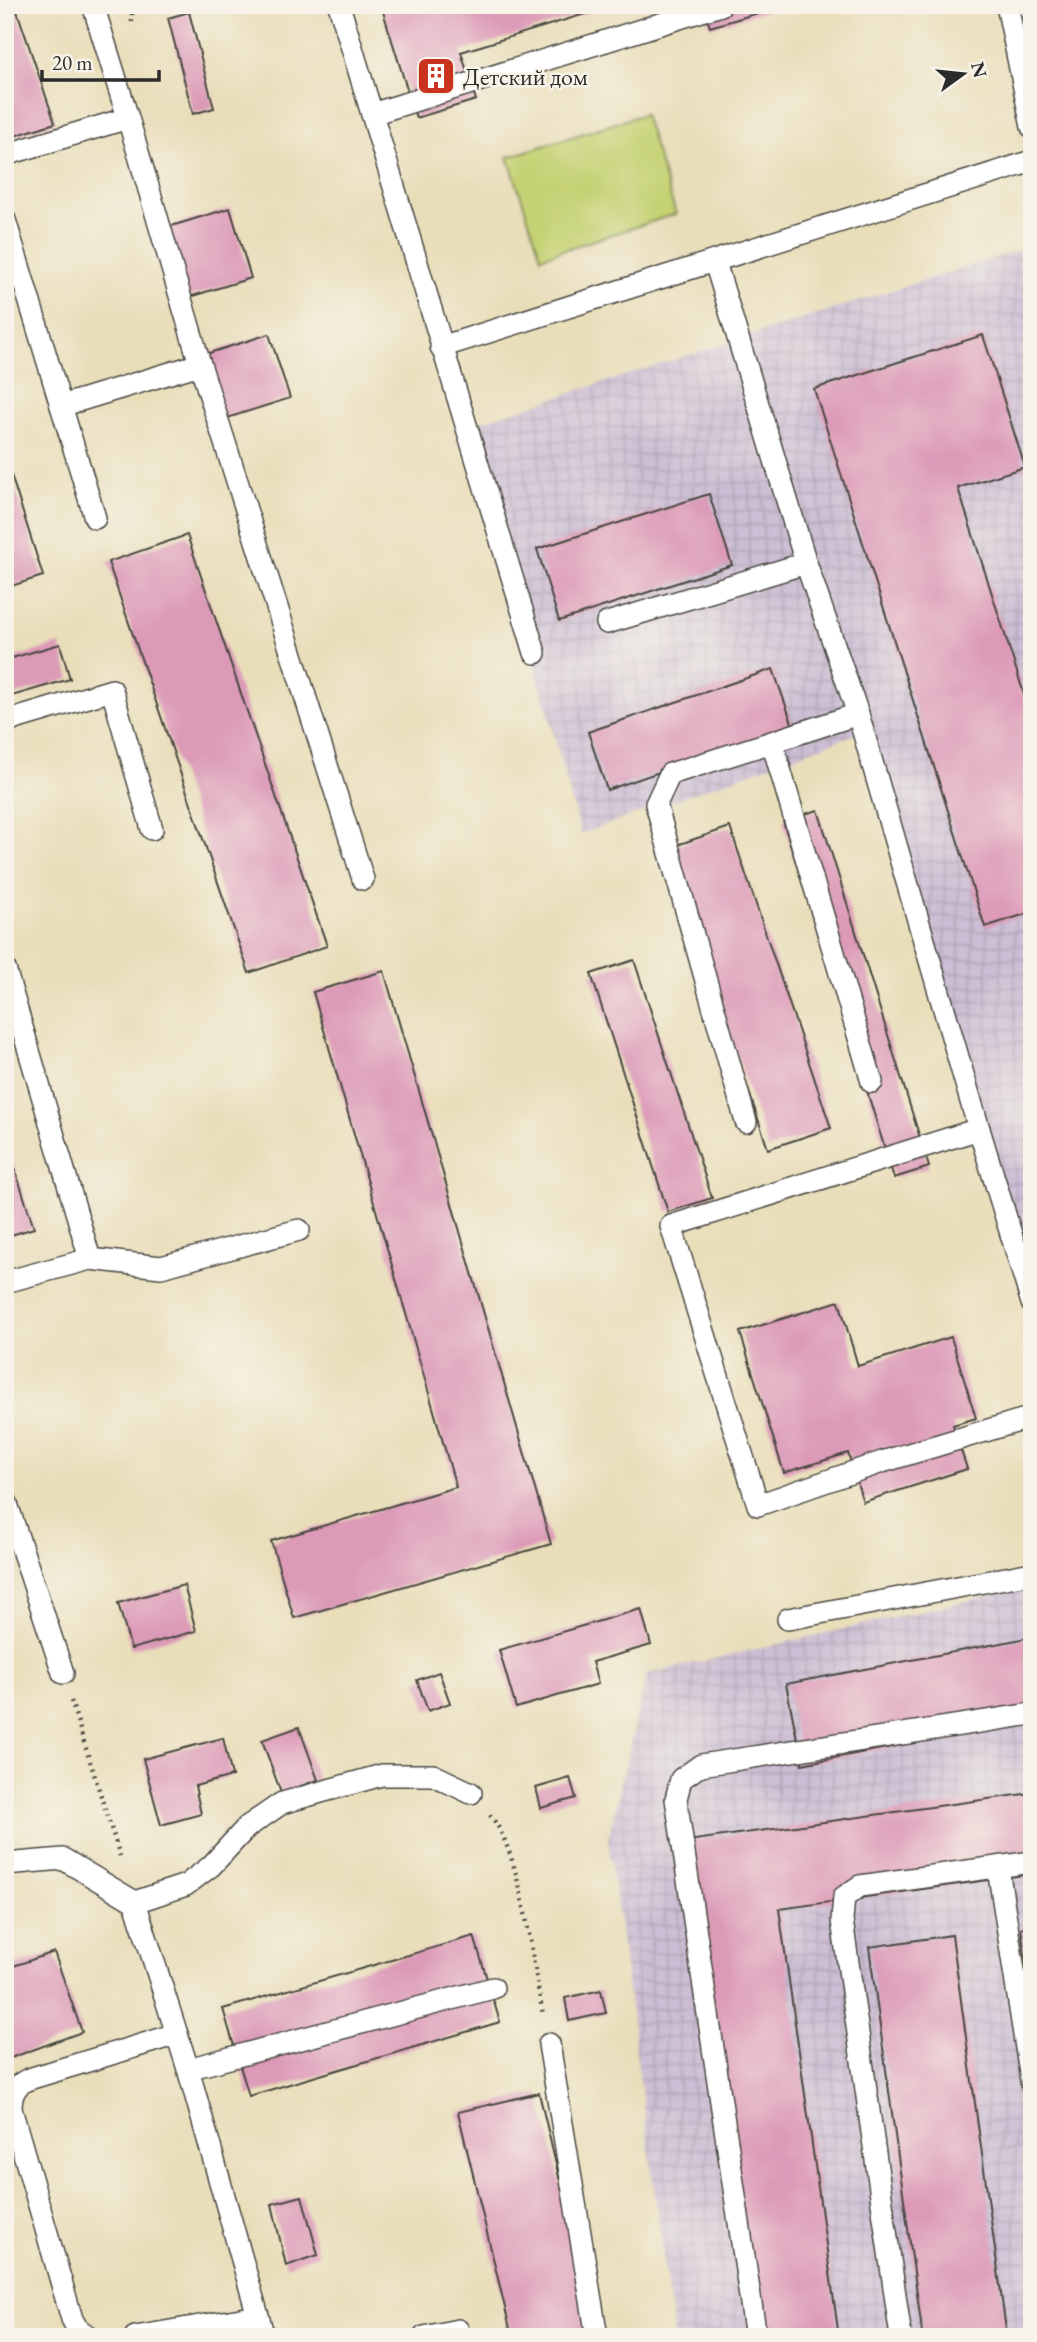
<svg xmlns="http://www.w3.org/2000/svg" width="1037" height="2342" font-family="'EB Garamond',serif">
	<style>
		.industrial { fill: url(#industrial-grid) }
		.park { fill: #c5d273; stroke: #787e4f; stroke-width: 2 }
		.building { fill: #dc9ab7 }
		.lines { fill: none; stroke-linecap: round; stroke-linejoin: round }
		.service-casing { stroke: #484640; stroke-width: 24 }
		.path { stroke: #484640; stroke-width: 4.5; stroke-dasharray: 2 5; stroke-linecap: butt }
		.service { stroke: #fff; stroke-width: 21 }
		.labels { text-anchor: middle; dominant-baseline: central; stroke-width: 5; stroke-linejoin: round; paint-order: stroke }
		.poi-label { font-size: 24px; fill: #2b2b2b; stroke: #f7f3e8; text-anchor: start }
	</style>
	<defs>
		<pattern id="industrial-grid" width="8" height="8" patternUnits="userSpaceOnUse" patternTransform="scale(1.75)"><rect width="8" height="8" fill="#ccbed4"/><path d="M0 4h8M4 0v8" fill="none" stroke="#afa3b6"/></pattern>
	</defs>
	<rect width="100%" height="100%" fill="#f7f3e8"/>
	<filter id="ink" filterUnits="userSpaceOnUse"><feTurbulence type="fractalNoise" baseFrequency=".0143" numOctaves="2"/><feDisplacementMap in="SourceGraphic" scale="14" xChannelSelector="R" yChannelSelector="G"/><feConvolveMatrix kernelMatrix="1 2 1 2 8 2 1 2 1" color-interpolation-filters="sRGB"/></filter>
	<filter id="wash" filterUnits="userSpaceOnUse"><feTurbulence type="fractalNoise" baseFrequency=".00686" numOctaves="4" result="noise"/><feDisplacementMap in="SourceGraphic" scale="28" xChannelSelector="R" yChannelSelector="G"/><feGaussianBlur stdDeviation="1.57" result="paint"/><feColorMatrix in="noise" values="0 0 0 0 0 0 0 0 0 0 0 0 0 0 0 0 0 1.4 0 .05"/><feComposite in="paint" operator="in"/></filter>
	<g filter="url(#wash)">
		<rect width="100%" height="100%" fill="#e9deba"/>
		<g class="industrial">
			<path d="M1012 5H1032V74Z"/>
			<path d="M1032 246V1315L864 731 581 834 470 425Z"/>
			<path d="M1032 1586V2337H674L608 1839 647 1674Z"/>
		</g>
		<path class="park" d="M644 114 676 214 541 257 508 157Z"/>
		<g id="blocks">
			<g class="building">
				<path d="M5 5H15L55 123 5 139Z"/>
				<path d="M381 5H611V6L461 52 476 100 416 118Z"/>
				<path d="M703 5H763L765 11 710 27Z"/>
				<path d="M189 12 214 108 193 114 168 18Z"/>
				<path d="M230 208 251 278 186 298 165 228Z"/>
				<path d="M269 334 290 398 224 419 203 355Z"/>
				<path d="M983 335 1025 467 958 488 1032 719V912L985 927 814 389Z"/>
				<path d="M5 456 43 576 5 588Z"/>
				<path d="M709 494 732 565 559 621 537 549Z"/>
				<path d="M187 535 327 946 249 973 108 562Z"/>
				<path d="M60 644 70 679 5 698V660Z"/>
				<path d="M773 669 793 726 607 790 588 732Z"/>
				<path d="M818 810 929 1167 894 1178 783 821Z"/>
				<path d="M730 827 831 1128 768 1149 668 848Z"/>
				<path d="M634 960 712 1198 668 1212 591 974Z"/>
				<path d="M384 971 551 1544 294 1618 271 1541 456 1487 313 992Z"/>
				<path d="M5 1138 34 1228 5 1237Z"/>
				<path d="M839 1301 858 1366 951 1337 976 1418 953 1425 967 1469 863 1502 848 1453 784 1473 740 1332Z"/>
				<path d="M184 1585 196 1631 131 1649 118 1603Z"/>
				<path d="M641 1609 651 1645 592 1662 598 1684 516 1708 499 1650Z"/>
				<path d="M1032 1637V1720L802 1764 786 1684Z"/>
				<path d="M439 1672 450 1703 428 1711 417 1680Z"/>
				<path d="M299 1727 318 1780 281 1793 262 1740Z"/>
				<path d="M223 1738 232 1776 195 1786 201 1814 161 1825 143 1759Z"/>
				<path d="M570 1778 576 1798 541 1808 536 1788Z"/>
				<path d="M1032 1793V1874L779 1909 839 2337H757L687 1841Z"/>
				<path d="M5 1798 11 1819 5 1820Z"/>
				<path d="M1032 1926V1989H1030L1021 1928Z"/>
				<path d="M952 1935 1007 2337H923L869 1947Z"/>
				<path d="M474 1936 500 2022 249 2096 223 2009Z"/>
				<path d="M54 1952 82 2032 5 2060V1969Z"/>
				<path d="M601 1990 606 2013 569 2021 565 1998Z"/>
				<path d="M539 2093 597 2337H512L458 2112Z"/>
				<path d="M302 2196 318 2255 286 2266 272 2204Z"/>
			</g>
		</g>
	</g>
	<g filter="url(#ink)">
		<use href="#blocks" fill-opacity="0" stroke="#484640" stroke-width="2"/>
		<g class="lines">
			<g class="service-casing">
				<g id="service">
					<path d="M339 5 535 653"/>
					<path d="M1007 5 1032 127"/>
					<path d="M372 114 721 5"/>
					<path d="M128 118 200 364 363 879"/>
					<path d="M5 155 128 118 93 5"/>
					<path d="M5 220 95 518"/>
					<path d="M715 262 806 563 858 714 979 1129"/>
					<path d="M441 347 1032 161"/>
					<path d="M61 406 200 364"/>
					<path d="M607 623 806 563"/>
					<path d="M858 714 772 742 872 1082"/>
					<path d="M5 722 112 690 152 829"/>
					<path d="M5 969 90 1259 5 1282"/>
					<path d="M746 1122 656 804 670 774 772 742"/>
					<path d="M90 1259 161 1267 299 1230"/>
					<path d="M1032 1303 979 1129 671 1226 758 1505 882 1462 1032 1417"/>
					<path d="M5 1498 63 1673"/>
					<path d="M788 1619 1032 1573"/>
					<path d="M5 1864 63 1859 135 1902 186 1885 211 1866 247 1827 282 1803 382 1775H433L471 1793"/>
					<path d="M998 1868 1032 2086"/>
					<path d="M135 1902 188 2069 264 2337"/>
					<path d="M549 2044 597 2337"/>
					<path d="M188 2069 493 1988"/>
					<path d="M89 2337 77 2328 72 2319 11 2109C11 2093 16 2083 32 2078L177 2034"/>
					<path d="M135 2337 258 2316"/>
					<path d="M424 2337 458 2330"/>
					<path d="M756 2337 676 1799 681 1779 701 1765 1032 1714"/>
					<path d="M901 2337 842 1920 844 1897 860 1886 1032 1862"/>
				</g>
			</g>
			<g class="path">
				<path d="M132 22V5"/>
				<path d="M71 1701 120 1856"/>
				<path d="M490 1815C522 1853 532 1963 543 2014"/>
			</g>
			<use href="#service" class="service"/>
		</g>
	</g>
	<defs>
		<g id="building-square" transform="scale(2.0125)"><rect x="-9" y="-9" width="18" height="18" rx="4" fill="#c8321e" stroke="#f7f3e8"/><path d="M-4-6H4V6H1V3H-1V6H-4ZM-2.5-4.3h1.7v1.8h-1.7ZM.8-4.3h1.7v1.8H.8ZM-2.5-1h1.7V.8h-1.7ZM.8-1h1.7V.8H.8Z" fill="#fff"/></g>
	</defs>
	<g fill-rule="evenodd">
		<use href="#building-square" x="436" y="76"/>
	</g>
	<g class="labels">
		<g class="poi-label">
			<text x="463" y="76">Детский дом</text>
		</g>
	</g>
	<rect width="1037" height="2342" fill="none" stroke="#f7f3e8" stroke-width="28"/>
	<g transform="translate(963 74) rotate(75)" stroke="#f7f3e8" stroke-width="5" paint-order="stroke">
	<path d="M0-5L12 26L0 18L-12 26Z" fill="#2b2b2b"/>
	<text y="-10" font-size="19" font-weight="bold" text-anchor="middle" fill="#2b2b2b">N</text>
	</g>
	<path d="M42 70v10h117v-10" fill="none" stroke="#2b2b2b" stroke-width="3.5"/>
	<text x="52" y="70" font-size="21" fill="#2b2b2b" stroke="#f7f3e8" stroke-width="5" paint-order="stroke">20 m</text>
</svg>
